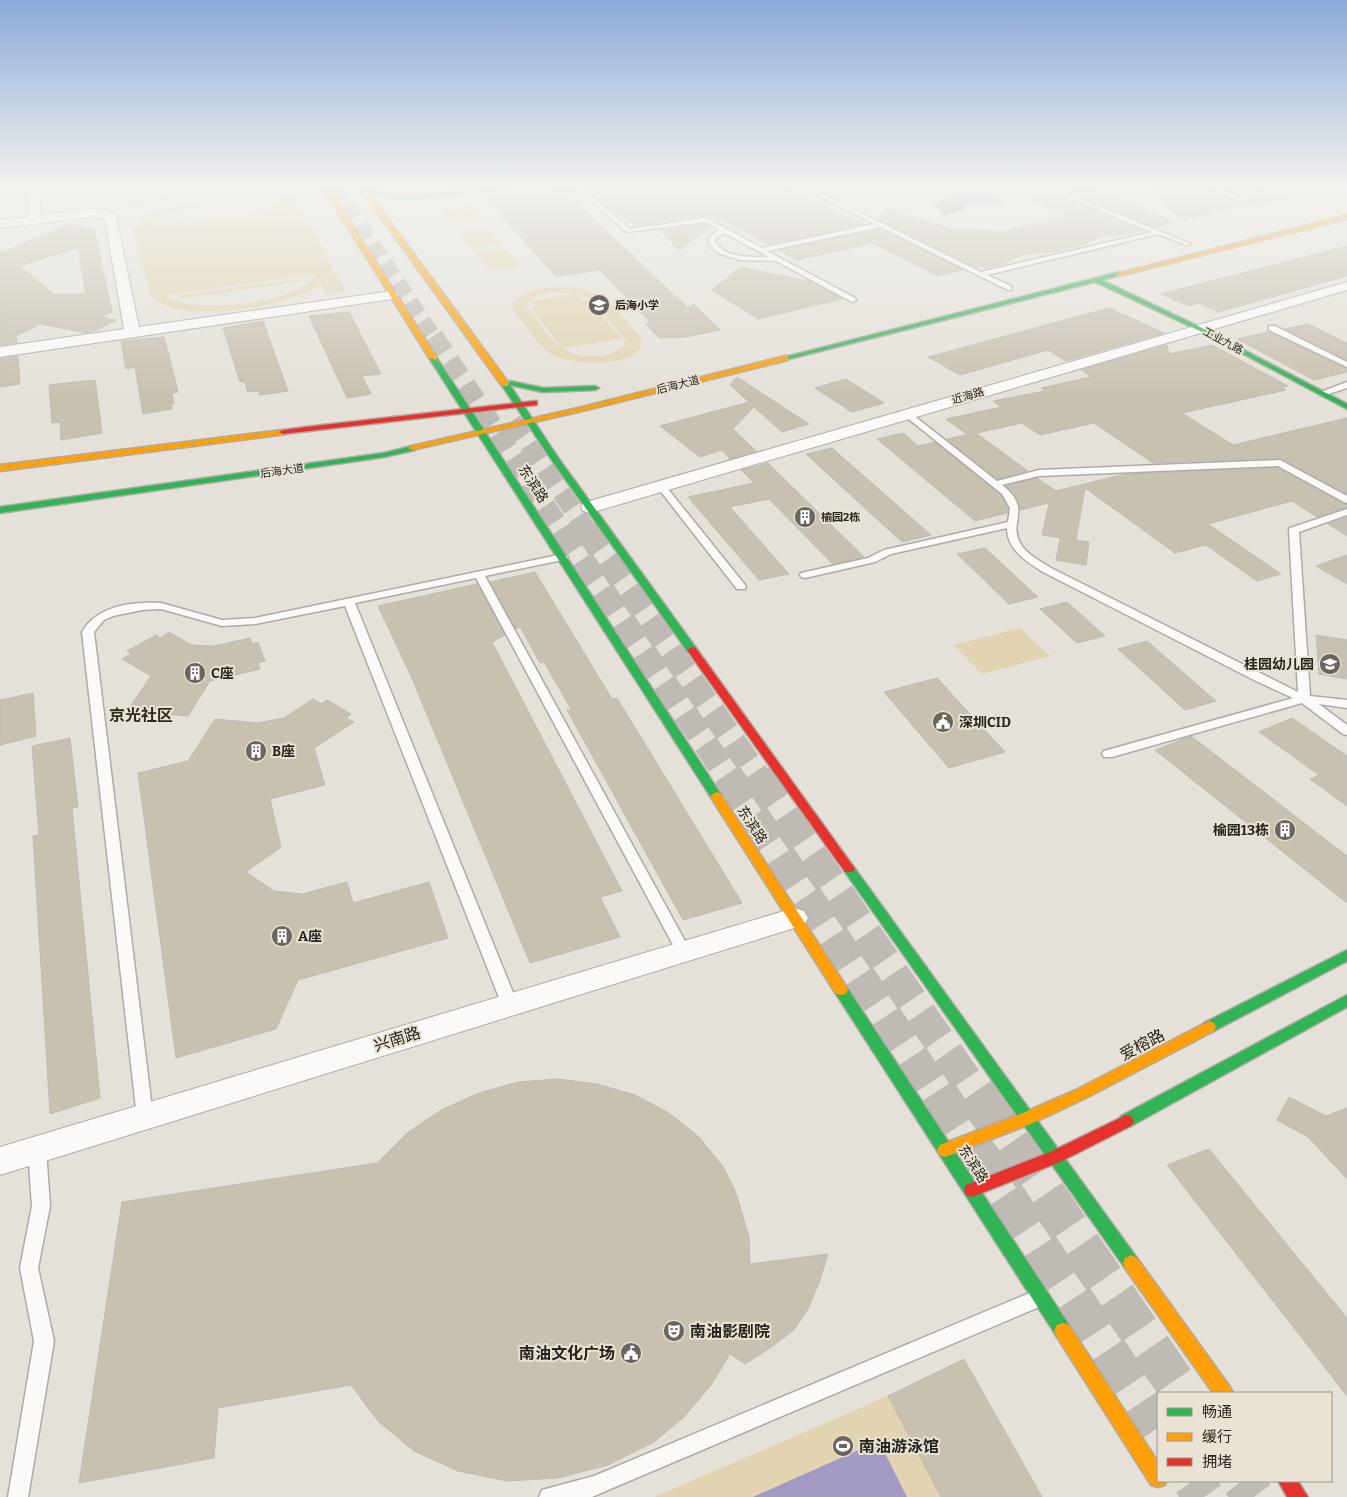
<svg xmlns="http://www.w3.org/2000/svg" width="1347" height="1497" font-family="Bitter,'Noto Sans SC',serif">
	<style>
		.green { fill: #e2d3b1; fill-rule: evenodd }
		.water { fill: #a29ac5 }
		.building { fill: #c9c1b0; stroke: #bebcb5; fill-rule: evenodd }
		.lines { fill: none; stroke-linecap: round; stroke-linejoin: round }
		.highway-tunnel-far4 { stroke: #bfbbb4; stroke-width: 15; stroke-dasharray: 15 8; stroke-linecap: butt }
		.highway-tunnel-far3 { stroke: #bfbbb4; stroke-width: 19; stroke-dasharray: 19 10; stroke-linecap: butt }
		.highway-tunnel-far2 { stroke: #bfbbb4; stroke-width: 25; stroke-dasharray: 25 12; stroke-linecap: butt }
		.highway-tunnel-far1 { stroke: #bfbbb4; stroke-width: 32; stroke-dasharray: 32 16; stroke-linecap: butt }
		.highway-tunnel { stroke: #bfbbb4; stroke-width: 41; stroke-dasharray: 41 21; stroke-linecap: butt }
		.lane-casing { stroke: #aeaba5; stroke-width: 3 }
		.street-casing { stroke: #aeaba5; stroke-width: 2 }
		.fast-casing { stroke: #aeaba5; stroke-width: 3 }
		.slow-casing { stroke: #aeaba5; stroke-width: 3 }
		.jam-casing { stroke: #aeaba5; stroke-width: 3 }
		.lane { fill: #fbfaf9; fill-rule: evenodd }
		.street { fill: #fbfaf9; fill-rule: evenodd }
		.fast { fill: #30b455; fill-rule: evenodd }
		.slow { fill: #ff9f0a; fill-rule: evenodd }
		.jam { fill: #e5322d; fill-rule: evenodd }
		.labels { text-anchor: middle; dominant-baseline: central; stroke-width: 4; stroke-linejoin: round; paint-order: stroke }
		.far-poi-label { font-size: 11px; font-weight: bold; fill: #27241e; stroke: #eae3d4; text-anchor: start }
		.far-street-label { font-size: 11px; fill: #27241e; stroke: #eae3d4 }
		.street-label { font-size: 14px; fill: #27241e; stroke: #eae3d4 }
		.poi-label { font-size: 14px; font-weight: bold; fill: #27241e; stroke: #eae3d4; text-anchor: start }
		.quarter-label { font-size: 16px; font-weight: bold; fill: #2e291d; stroke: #eae3d4 }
		.near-street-label { font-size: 16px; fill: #27241e; stroke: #eae3d4 }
		.near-poi-label { font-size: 16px; font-weight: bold; fill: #27241e; stroke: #eae3d4; text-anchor: start }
	</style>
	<rect width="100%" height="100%" fill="#e5e1d9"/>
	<g class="green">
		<path d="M168 186 171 193 120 199 118 191Z"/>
		<path d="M294 193 345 291 327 294 321 284C289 307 181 327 151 296L133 229C152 198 250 197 282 203L278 194ZM248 204 273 207 283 211 148 227C164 206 222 203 248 204ZM316 274C302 304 189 316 165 295Z"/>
		<path d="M171 195 174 203 122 209 121 201Z"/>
		<path d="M468 206 482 221 453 225 441 210Z"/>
		<path d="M487 227 501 244 472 248 458 231Z"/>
		<path d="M505 249 521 267 491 271 476 253Z"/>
		<path d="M302 279 303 281 181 299 180 295Z"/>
		<path d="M573 287C607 292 619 313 641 337L642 341C639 370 569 365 551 354 538 346 523 322 513 309V302C527 286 554 286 573 287ZM553 292 578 294 589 298 625 339 624 346C617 353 606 356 596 356 558 359 548 334 527 307 528 295 543 294 553 292Z"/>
		<path d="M576 294 582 301 587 300 622 339 562 348 531 308 536 307 531 301Z"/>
		<path d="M1020 628 1050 656 982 674 954 645Z"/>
		<path d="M888 1396 941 1497H654Z"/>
	</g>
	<g class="water">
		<path d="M959 195 984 196 1006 201 985 205 965 204 963 207 966 210 944 215 934 206 940 199Z"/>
		<path d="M879 1441 907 1497H753Z"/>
	</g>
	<g class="building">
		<path d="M582 186H785L864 224 769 245 722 219 718 222 706 216 637 226 607 206Z"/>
		<path d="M1150 186H1205L1242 204 1249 200 1218 186H1253L1286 200 1246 205 1181 221Z"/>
		<path d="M574 188 579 192 573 199 688 308 694 304 720 330 686 337 659 338 646 324 650 322 600 270 556 276 486 199Z"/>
		<path d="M1088 188 1176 222 1154 227 1068 192Z"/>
		<path d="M1056 195 1142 230 1123 235 1101 236 1087 243 1058 251 1021 255 1004 264 985 268 980 266 976 267 877 219 885 209 953 229 1004 231 1067 216 1032 200Z"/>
		<path d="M68 224 94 229 112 312 101 317 116 320 95 331 86 333 40 324 16 336 17 343 0 345V250L3 253ZM78 248 86 294H54L19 266Z"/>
		<path d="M705 224 710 227 679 250 660 230Z"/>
		<path d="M880 229 963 270 938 276 872 243 797 260 779 250Z"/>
		<path d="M1347 246V276L1218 312 1199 303 1189 306 1161 294Z"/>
		<path d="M740 267 812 282 842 299 758 319 712 290Z"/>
		<path d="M1109 308 1164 333 1066 361 1048 350 960 375 928 357Z"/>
		<path d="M349 312 381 374 362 376 371 394 347 398 309 316Z"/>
		<path d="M263 321 288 391 260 395 259 391 248 392 245 382H240L223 328Z"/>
		<path d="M1308 324 1347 343V360L1285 329Z"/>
		<path d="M1269 332 1347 369V372L1314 380 1237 339Z"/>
		<path d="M164 337 178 392 172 393 174 404H171L172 409 143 414 135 367 126 369 121 341Z"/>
		<path d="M1167 345 1169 354 1212 345 1288 386 1281 387 1286 390 1182 413 1233 445 1347 418V494L1280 458 1153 463 1094 423 1040 435 1022 423 968 435 946 419 1001 407 993 401 1045 391 1041 388 1091 377 1081 370Z"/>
		<path d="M18 356 20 384 0 387V359Z"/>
		<path d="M737 377 809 424 782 432 754 407 733 429 756 451 730 459 722 450 700 457 660 426 749 402 730 385Z"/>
		<path d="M846 379 884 403 852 412 815 388Z"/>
		<path d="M95 380 102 433 61 440 60 422 52 423 49 385Z"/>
		<path d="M903 433 918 446 935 442 1001 495 1008 508 1007 513 975 521 877 439Z"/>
		<path d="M976 433 1028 471 997 479 947 439Z"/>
		<path d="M832 448 931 535 902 542 806 454Z"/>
		<path d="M768 463 864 557 833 564 769 499 730 507 789 574 759 580 688 497 754 483 741 470Z"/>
		<path d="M1278 468 1347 505V507L1317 517 1292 501 1208 524 1281 574 1257 581 1206 545 1175 553 1085 488 1076 540 1042 535 1049 503 1020 510 1018 500 1006 486 1037 478 1056 491 1125 474Z"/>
		<path d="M1347 517V536L1328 524Z"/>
		<path d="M1060 538 1089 542 1086 565 1056 560Z"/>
		<path d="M985 548 1038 597 1009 604 957 554Z"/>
		<path d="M1347 555V584L1316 566Z"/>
		<path d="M535 572 612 699 617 698 742 903 683 920 567 710 571 709 544 662 540 663 520 627 516 629 490 582Z"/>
		<path d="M477 584 505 635 492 642 622 891 600 897 620 937 530 963 411 676 378 606Z"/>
		<path d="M1067 602 1105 636 1077 643 1040 609Z"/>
		<path d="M169 632 191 645 214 646 250 638 252 644 258 642 265 661 258 663 260 669 210 681 188 716 127 711 151 676 122 659 131 654 127 651 156 635 160 638Z"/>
		<path d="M1316 635 1347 640V679L1319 674Z"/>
		<path d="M1147 641 1216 701 1185 710 1118 649Z"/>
		<path d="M937 678 1005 752 949 768 884 692Z"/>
		<path d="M33 693 36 736 0 745V700Z"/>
		<path d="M313 699 321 704 327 700 351 714 346 718 354 722 314 748 325 785 270 799 281 847 246 872 274 891 302 894 347 882 353 903 429 882 448 938 298 980 276 1029 176 1058 138 773 188 761 215 719 258 723 284 718Z"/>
		<path d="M1292 718 1347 756V806L1310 779 1319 775 1259 732Z"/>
		<path d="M1191 736 1347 856V903L1155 750Z"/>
		<path d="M70 738 78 807 72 808 100 1098 50 1114 33 836 39 835 32 746Z"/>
		<path d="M558 1079 597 1084 635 1095 669 1113 699 1137 724 1168 736 1193 749 1237 750 1264 828 1254 819 1283 808 1309 794 1330 770 1348 745 1364 730 1354 711 1385 684 1417 654 1442 608 1465 558 1478 507 1481 458 1471 414 1451 378 1421 351 1385 218 1408 214 1458 79 1483 122 1202 377 1163 407 1133 441 1110 479 1093 518 1082Z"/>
		<path d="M1289 1097 1326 1116 1347 1108V1179L1308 1137 1277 1120Z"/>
		<path d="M1209 1149 1347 1318V1396L1167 1165Z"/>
		<path d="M964 1359 1042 1497H941L888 1396Z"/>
	</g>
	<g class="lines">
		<path class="highway-tunnel-far4" d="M335 186 434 337"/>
		<g class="highway-tunnel-far3">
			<path d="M434 336 562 530"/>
			<path d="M512 421 587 530"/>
		</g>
		<g class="highway-tunnel-far2">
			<path d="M561 529 728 777"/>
			<path d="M586 529 758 777"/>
		</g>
		<g class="highway-tunnel-far1">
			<path d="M727 776 937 1093"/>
			<path d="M757 776 975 1093"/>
		</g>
		<g class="highway-tunnel">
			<path d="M936 1092 1158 1428"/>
			<path d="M975 1092 1182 1393"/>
			<path d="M1193 1481 1204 1497"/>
			<path d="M1242 1481 1254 1497"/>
		</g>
		<g class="lane-casing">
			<g id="lane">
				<path d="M574 186H580L630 229 706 218 762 248 874 224 828 201 804 186H811L832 199 981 272 1152 232 1040 186H1047L1191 244 1186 245 1158 234 987 275 1011 286V290H1008L880 227 767 251 855 298 856 300 852 302 776 261 740 260 718 253 712 248 708 240 714 233 719 230 705 222 627 232ZM724 233 769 257C751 257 724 259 714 240Z"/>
				<path d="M1207 186H1214L1247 201 1242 202Z"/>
				<path d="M1269 326H1275L1347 362V367L1269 330Z"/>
				<path d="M1347 382V388L1322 396 1318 393Z"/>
				<path d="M908 411 997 481 1039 470 1280 460 1347 496V503L1344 502 1278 466 1039 476 1002 485C1033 509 1008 521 1020 543 1026 554 1040 561 1051 568L1298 692 1289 530 1290 528 1347 509V515L1299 532 1310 696 1347 700V708L1319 704 1347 725V735L1343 734 1302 703 1112 757H1104L1102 754 1104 751 1293 698 1256 681 1043 572C1027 562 1007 550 1007 528L891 554 875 562 805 578 801 577 800 575 801 573 868 558 884 550 1008 522 1010 508 1002 494 905 416V412Z"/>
				<path d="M661 483 664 484 745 585 746 587 745 589H737L658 488 656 486Z"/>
				<path d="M563 554 568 557 567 559 485 576 691 952 689 956 684 958 679 956 476 578 355 603 518 1005 515 1009 510 1011 505 1009 502 1005 345 606 255 624 222 626 161 609 142 610 113 616 104 620 94 632 153 1117 151 1122 145 1124 139 1122 137 1117 82 632C98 605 132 602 161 603L222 620 255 618Z"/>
				<path d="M37 1143 43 1145 46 1150 50 1206 38 1268 54 1341 28 1497H8L34 1341 20 1268 32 1206 28 1150 31 1145Z"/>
				<path d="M1039 1289 1046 1292 1048 1298 1046 1304 601 1493 592 1497H539L542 1490 594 1476Z"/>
			</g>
		</g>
		<g class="street-casing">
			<g id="street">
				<path d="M27 186H39L41 215 93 209 115 213 139 327 392 291 399 295 392 299 0 357V347L124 329 105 219 93 217 0 228V220L29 217Z"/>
				<path d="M1347 282V290L597 511 590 513 583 511 581 507 583 503Z"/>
				<path d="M794 908 804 911 808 918 804 925 0 1175V1147Z"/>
			</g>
		</g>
		<g class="fast-casing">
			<g id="fast">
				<path d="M359 186H366L390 194 409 196 508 186H523L409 200 387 197Z"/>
				<path d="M1119 272 1121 273V275L1102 280 1202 328 1347 404V409L1198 330 1095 282 785 360 781 358Z"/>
				<path d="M430 356 437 358 720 793 722 796 720 799H712L429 358Z"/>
				<path d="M510 381 543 388 595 386 599 388 595 390 543 392 510 385Z"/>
				<path d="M502 382H508L559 459 696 648 697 650 696 652H688L553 462 501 384Z"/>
				<path d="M412 446H415V450L384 457 0 513V507L384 453Z"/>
				<path d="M849 865 853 866 1137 1258 1139 1263 1137 1268 1131 1271 1125 1268 845 872 843 869 845 866Z"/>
				<path d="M1347 950V961L1214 1031 1209 1033 1204 1031 1202 1027 1204 1023Z"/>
				<path d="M841 985 846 986 1069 1325 1072 1331 1069 1337 1063 1339 1057 1337 836 994 834 990 836 986Z"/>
				<path d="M1347 995V1007L1131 1126 1126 1127 1121 1126 1118 1121 1121 1116Z"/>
			</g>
		</g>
		<g class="slow-casing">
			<g id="slow">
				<path d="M322 186H328L437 358 436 360 429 358Z"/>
				<path d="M358 186H364L508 382V386H502Z"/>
				<path d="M1347 215V219L1119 276 1116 274Z"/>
				<path d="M785 356H788V360L578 412 412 450 408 448 412 446 578 408Z"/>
				<path d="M283 430 287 432 286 434 0 471V465Z"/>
				<path d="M716 792 720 793 846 986 848 990 846 994 841 995 836 994 710 796Z"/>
				<path d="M1209 1021 1214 1023 1216 1027 1214 1031 1086 1098 1033 1123 950 1155 945 1157 940 1155 937 1150 940 1145 1023 1113 1076 1090Z"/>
				<path d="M1131 1255 1137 1258 1230 1387 1233 1393H1213L1125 1268 1123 1263 1125 1258Z"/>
				<path d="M1063 1323 1069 1325 1158 1462V1481H1166L1165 1485 1158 1487 1151 1485 1057 1337 1054 1331 1057 1325Z"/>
			</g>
		</g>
		<g class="jam-casing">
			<g id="jam">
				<path d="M534 401H537V405L283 434 279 432 283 430 314 426Z"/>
				<path d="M692 647 696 648 853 866 855 869 853 872H845L687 650Z"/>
				<path d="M1126 1115 1131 1116 1134 1121 1131 1126 1060 1162 972 1197 966 1195 964 1190 966 1185 1050 1152Z"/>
				<path d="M1278 1481H1298L1308 1497H1287Z"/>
			</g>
		</g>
		<use href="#lane" class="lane"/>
		<use href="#street" class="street"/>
		<use href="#fast" class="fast"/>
		<use href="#slow" class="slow"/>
		<use href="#jam" class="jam"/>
	</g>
	<linearGradient id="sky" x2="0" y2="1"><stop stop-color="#8caada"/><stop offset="0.47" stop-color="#f3f2ee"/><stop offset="1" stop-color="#f3f2ee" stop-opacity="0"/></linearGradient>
	<rect width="1347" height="395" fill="url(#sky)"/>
	<defs>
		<g id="school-disc" transform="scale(1.125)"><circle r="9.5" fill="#6a665f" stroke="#eae3d4"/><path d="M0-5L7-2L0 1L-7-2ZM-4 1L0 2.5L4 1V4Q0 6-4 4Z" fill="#fff"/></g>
		<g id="building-disc" transform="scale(1.125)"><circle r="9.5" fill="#6a665f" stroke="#eae3d4"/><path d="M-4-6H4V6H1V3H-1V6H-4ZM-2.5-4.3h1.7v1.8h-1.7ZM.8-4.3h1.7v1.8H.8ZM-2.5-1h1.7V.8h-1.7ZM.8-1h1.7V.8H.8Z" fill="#fff"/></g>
		<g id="civic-disc" transform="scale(1.125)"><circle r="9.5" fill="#6a665f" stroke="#eae3d4"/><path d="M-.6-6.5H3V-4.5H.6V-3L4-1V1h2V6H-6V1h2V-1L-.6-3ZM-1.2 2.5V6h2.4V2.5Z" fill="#fff"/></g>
		<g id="theatre-disc" transform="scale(1.125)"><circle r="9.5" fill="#6a665f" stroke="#eae3d4"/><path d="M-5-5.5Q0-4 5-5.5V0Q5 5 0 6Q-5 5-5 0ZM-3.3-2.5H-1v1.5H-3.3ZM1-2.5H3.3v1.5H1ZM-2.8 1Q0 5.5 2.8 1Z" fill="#fff"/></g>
		<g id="stadium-disc" transform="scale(1.125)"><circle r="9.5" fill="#6a665f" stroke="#eae3d4"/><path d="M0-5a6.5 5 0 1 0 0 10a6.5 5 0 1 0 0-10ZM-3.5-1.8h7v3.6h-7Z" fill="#fff"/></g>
	</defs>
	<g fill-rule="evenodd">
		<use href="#school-disc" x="599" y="305"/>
		<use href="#building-disc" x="805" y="517"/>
		<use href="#school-disc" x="1330" y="664"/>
		<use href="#building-disc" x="195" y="673"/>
		<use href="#civic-disc" x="943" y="722"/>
		<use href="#building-disc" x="256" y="751"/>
		<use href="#building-disc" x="1285" y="830"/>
		<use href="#building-disc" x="282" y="936"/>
		<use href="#theatre-disc" x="674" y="1331"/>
		<use href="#civic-disc" x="631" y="1353"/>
		<use href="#stadium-disc" x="843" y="1446"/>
	</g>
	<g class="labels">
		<g class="far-poi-label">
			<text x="615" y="305">后海小学</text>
			<text x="821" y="517">榆园2栋</text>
		</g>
		<g class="far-street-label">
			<text transform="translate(1223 341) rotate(28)">工业九路</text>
			<text transform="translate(678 385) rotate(-14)">后海大道</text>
			<text transform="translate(968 396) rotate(-16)">近海路</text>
			<text transform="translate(282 471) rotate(-8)">后海大道</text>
		</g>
		<g class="street-label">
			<text transform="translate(533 484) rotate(57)">东滨路</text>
			<text transform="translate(752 825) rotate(57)">东滨路</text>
			<text transform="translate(973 1164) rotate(57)">东滨路</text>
		</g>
		<g class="poi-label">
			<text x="1314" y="664" text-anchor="end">桂园幼儿园</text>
			<text x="211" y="673">C座</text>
			<text x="959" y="722">深圳CID</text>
			<text x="272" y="751">B座</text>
			<text x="1269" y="830" text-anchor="end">榆园13栋</text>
			<text x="298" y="936">A座</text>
		</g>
		<g class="quarter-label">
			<text x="141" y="715">京光社区</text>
		</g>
		<g class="near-street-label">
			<text transform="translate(397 1039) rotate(-17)">兴南路</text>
			<text transform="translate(1142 1045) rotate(-28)">爱榕路</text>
		</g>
		<g class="near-poi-label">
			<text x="690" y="1331">南油影剧院</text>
			<text x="615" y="1353" text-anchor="end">南油文化广场</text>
			<text x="859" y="1446">南油游泳馆</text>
		</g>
	</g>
	<rect x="1157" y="1392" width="175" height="90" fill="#eae3d4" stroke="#9c978b"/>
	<rect x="1167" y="1408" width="25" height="8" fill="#30b455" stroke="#9c978b"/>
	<text x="1202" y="1417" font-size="15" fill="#27241e">畅通</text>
	<rect x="1167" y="1433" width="25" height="8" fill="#ff9f0a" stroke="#9c978b"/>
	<text x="1202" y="1442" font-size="15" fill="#27241e">缓行</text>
	<rect x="1167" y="1458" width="25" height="8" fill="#e5322d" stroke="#9c978b"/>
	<text x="1202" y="1467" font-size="15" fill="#27241e">拥堵</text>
</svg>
